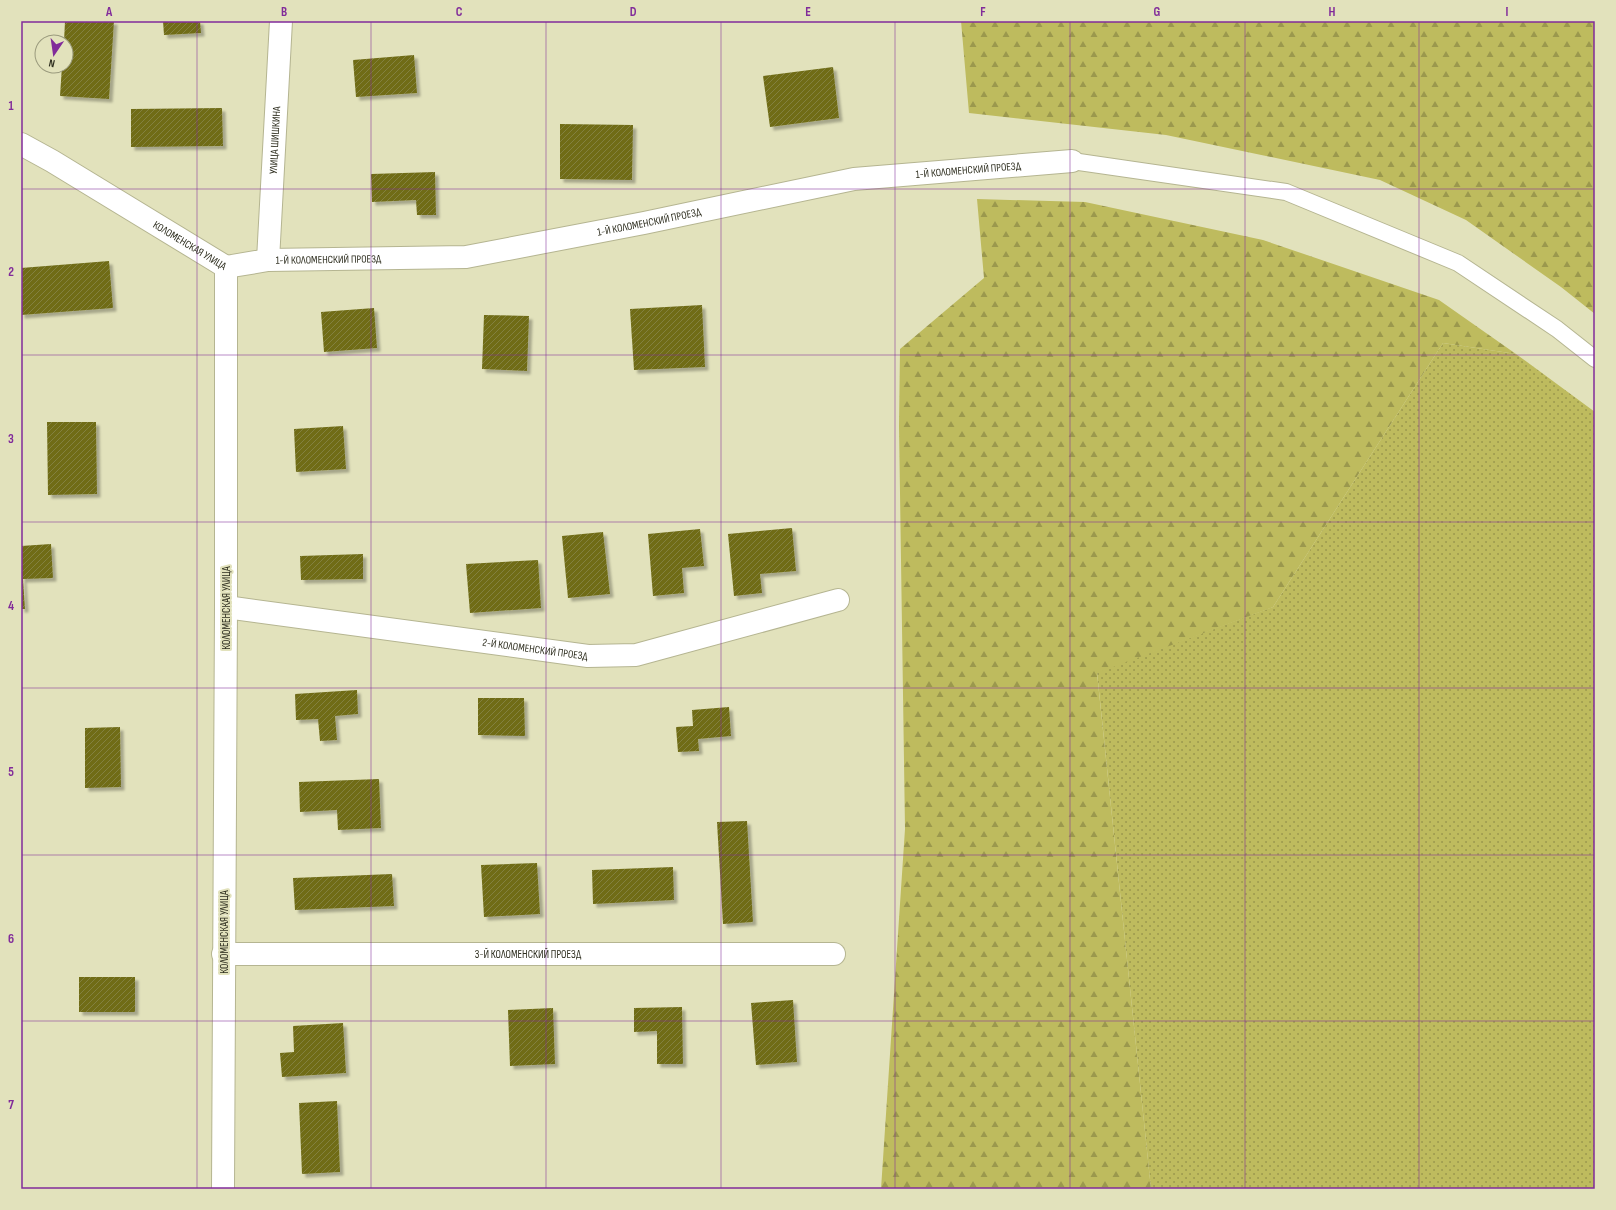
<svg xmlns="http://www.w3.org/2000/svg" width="1616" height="1210" font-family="'Sofia Sans Condensed',sans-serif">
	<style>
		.grass { fill: url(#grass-dots) }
		.forest { fill: url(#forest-firs) }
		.building { fill: url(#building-hatch); filter: url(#shadow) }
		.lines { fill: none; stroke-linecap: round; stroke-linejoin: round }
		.lane-casing { stroke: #b5b591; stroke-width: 18 }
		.street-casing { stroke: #b5b591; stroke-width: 24 }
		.lane { stroke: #fff; stroke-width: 16 }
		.street { stroke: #fff; stroke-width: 22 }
		.grid { fill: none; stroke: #812b9a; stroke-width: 1; stroke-opacity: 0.55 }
		.labels { text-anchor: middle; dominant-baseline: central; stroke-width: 4; stroke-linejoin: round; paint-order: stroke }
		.street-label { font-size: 11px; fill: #2d2d1e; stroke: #e2e2bc }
		.neatline { fill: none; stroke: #812b9a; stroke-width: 1.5 }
		.grid-label { font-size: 13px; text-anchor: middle; font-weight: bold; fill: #812b9a }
	</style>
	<defs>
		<pattern id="grass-dots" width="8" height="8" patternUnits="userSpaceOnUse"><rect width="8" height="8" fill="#bebb5e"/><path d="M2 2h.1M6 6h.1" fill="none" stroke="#9b984d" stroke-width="1.8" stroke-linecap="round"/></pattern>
		<pattern id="forest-firs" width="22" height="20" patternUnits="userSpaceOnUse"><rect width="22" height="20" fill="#bebb5e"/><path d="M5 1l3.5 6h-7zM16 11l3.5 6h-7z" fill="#9b984d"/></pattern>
		<pattern id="building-hatch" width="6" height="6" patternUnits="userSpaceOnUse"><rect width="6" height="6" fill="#6f6c18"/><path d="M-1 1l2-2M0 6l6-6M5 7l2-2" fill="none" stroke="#838141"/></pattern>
		<filter id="shadow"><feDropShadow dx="3.5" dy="3.5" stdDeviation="1" flood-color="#0004"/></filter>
	</defs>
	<rect width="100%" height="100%" fill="#e2e2bc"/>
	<path class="grass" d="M1443 343 1516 354 1595 412V1189H1151L1097 672 1273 607Z"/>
	<g class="forest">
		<path d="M961 21H1595V314L1561 287 1466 220 1380 180 1166 135 969 113Z"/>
		<path d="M977 199 1085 202 1263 240 1439 300 1516 354 1443 343 1273 607 1097 673 1151 1189H881L905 829 899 426 900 349 984 278Z"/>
	</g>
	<g class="building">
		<path d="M65 21H114L109 99 60 96 62 66H66V42H64Z"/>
		<path d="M163 21H200L201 33 164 35Z"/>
		<path d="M414 55 417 93 356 97 353 60Z"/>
		<path d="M833 67 839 118 770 127 763 76Z"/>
		<path d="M222 108 223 146 131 147V109Z"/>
		<path d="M560 124 633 125 632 180 560 179Z"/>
		<path d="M435 172 436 215H417L416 200 372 202 371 174Z"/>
		<path d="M109 261 113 308 21 315V268Z"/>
		<path d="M702 305 705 367 634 370 630 309Z"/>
		<path d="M374 308 377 348 324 352 321 312Z"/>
		<path d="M484 315 529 316 527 371 482 369Z"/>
		<path d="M47 422H96L97 494 48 495Z"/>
		<path d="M343 426 346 469 296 472 294 429Z"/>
		<path d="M792 528 796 571 760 574 762 593 734 596 728 534Z"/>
		<path d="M700 529 704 566 682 568 684 593 653 596 648 534Z"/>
		<path d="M603 532 610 594 568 598 562 536Z"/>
		<path d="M51 544 53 578 23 579 25 609H21V546Z"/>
		<path d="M363 554V579L301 580 300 556Z"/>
		<path d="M538 560 541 608 470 613 466 564Z"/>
		<path d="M357 690 358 714 335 716 337 740 320 741 318 719 296 720 295 694Z"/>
		<path d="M478 698H524L525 736 478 735Z"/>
		<path d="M729 707 731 736 698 739 699 751 678 752 676 727 693 726 692 710Z"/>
		<path d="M120 727 121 787 85 788V728Z"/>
		<path d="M379 779 381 828 338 830 337 810 300 812 299 782Z"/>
		<path d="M747 821 753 922 723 924 717 822Z"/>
		<path d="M537 863 540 914 484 917 481 865Z"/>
		<path d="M673 867 674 900 593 904 592 870Z"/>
		<path d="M392 874 394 906 295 910 293 878Z"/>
		<rect x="79" y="977" width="56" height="35"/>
		<path d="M793 1000 797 1062 756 1065 751 1003Z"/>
		<path d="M682 1007 683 1064H657V1031L634 1032V1008Z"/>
		<path d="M553 1008 555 1064 510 1066 508 1010Z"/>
		<path d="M343 1023 346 1073 282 1077 280 1053 294 1052 293 1026Z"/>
		<path d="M337 1101 340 1172 302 1174 299 1103Z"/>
	</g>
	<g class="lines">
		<g class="lane-casing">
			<path id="lane" d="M1072 161 1286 192 1458 263 1557 329 1595 359"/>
		</g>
		<g class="street-casing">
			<g id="street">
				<path id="s1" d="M21 144 52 161 226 267V607L223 1189"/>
				<path id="s2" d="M268 260 281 21"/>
				<path id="s3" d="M226 267 268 260 466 257 644 223 854 179 1072 161"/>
				<path id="s4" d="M226 607 588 656 636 655 838 600"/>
				<path id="s5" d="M223 954H834"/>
			</g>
		</g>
		<use href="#lane" class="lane"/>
		<use href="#street" class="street"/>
	</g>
	<path class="grid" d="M197 21V1189M371 21V1189M546 21V1189M721 21V1189M895 21V1189M1070 21V1189M1245 21V1189M1419 21V1189M21 189H1595M21 355H1595M21 522H1595M21 688H1595M21 855H1595M21 1021H1595"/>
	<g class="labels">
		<g class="street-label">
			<text stroke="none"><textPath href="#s2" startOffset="120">УЛИЦА ШИШКИНА</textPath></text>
			<text stroke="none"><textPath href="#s3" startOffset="751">1-Й КОЛОМЕНСКИЙ ПРОЕЗД</textPath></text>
			<text stroke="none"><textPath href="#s3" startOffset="427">1-Й КОЛОМЕНСКИЙ ПРОЕЗД</textPath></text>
			<text stroke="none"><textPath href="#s1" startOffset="197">КОЛОМЕНСКАЯ УЛИЦА</textPath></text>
			<text stroke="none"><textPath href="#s3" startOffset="103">1-Й КОЛОМЕНСКИЙ ПРОЕЗД</textPath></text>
			<text transform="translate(226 608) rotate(-90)">КОЛОМЕНСКАЯ УЛИЦА</text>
			<text stroke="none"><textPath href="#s4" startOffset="312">2-Й КОЛОМЕНСКИЙ ПРОЕЗД</textPath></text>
			<text transform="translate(224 932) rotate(-90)">КОЛОМЕНСКАЯ УЛИЦА</text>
			<text stroke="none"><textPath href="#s5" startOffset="305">3-Й КОЛОМЕНСКИЙ ПРОЕЗД</textPath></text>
		</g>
	</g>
	<rect width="1616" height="1210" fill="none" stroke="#e2e2bc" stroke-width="44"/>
	<g transform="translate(54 54) rotate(193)"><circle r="19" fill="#e2e2bc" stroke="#9a9a7d"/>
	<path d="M0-3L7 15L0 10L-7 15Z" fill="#812b9a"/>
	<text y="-6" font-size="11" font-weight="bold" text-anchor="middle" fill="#2d2d1e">N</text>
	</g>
	<rect x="22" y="22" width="1572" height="1166" class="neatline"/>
	<g class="grid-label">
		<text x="109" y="16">A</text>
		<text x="284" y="16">B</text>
		<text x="459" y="16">C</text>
		<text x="633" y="16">D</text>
		<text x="808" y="16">E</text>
		<text x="983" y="16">F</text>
		<text x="1157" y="16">G</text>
		<text x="1332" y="16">H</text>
		<text x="1507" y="16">I</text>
		<text x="11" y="110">1</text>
		<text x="11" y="276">2</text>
		<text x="11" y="443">3</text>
		<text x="11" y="610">4</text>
		<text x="11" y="776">5</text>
		<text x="11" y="943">6</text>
		<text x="11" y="1109">7</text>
	</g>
</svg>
